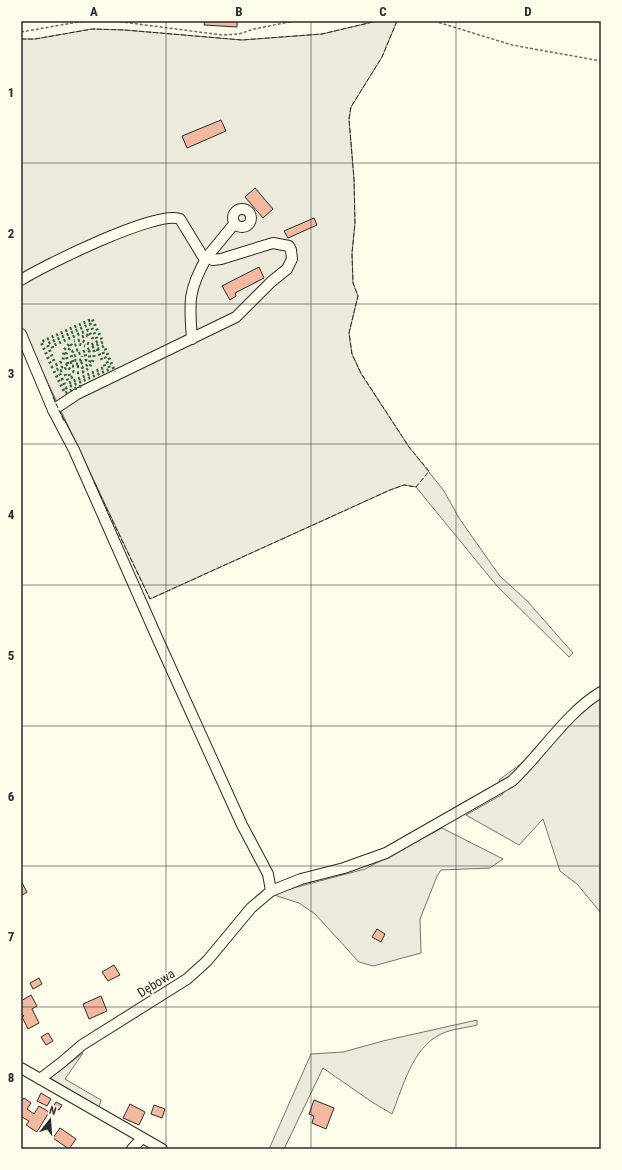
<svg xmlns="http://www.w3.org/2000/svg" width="622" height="1170" font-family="'Roboto Condensed',sans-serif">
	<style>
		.green { fill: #ecebdb; stroke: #74746e }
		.building { fill: #f2b8a0; stroke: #2b2b2b }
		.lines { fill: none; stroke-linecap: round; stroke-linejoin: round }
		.minor-casing { stroke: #2b2b2b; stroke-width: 12 }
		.path { stroke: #6a6964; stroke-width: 1.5; stroke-dasharray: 3 2; stroke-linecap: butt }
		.minor { stroke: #fdfbea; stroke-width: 10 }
		.hedge { stroke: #34623c; stroke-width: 3; stroke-dasharray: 2 3; stroke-linecap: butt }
		.fence { stroke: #2b2b2b; stroke-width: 1; stroke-dasharray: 5 2; stroke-linecap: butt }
		.grid { fill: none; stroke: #2b2b2b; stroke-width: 1; stroke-opacity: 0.55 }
		.labels { text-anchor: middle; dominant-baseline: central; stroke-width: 3; stroke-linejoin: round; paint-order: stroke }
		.street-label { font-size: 13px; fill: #2b2b2b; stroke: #fdfbea }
		.neatline { fill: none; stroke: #2b2b2b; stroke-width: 1.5 }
		.grid-label { font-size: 13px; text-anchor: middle; font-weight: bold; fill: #2b2b2b }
	</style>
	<rect width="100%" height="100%" fill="#fdfbea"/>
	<g class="green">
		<path d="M377 21H397L382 57 351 107 349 119 354 179 355 223 352 253 353 283 358 296 349 333 352 354 361 374 409 447 444 491 459 518 499 575 528 602 573 653 569 657 497 586 416 487 404 485 390 490 150 599 21 326V39H35L92 29 125 30 242 40 322 34Z"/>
		<path d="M601 690V913L577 884 560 871 543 819 519 845 466 815 503 794 499 780 530 757Z"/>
		<path d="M442 828 503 859 490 868 441 870 437 876 420 919 421 953 373 966 359 962 315 914 299 903 274 895 282 891 365 869Z"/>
		<path d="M477 1020V1025C466 1028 451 1029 441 1034 412 1048 403 1087 392 1114L372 1102 323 1068 284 1149H269L311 1054 343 1052 383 1041Z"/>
		<path d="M83 1053 65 1079 101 1100 99 1107 50 1078Z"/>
	</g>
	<g class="building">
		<path d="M205 21H237V27L204 25Z"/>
		<path d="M221 120 226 131 187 148 182 136Z"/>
		<path d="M255 188 273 209 263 218 245 197Z"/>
		<path d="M314 218 317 225 288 238 284 231Z"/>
		<path d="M259 267 264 278 235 293 236 296 230 300 222 286Z"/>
		<path d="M21 881 27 892 21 896Z"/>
		<path d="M377 929 385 934 381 942 372 937Z"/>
		<path d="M114 965 120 975 108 981 102 972Z"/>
		<path d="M39 978 42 984 33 989 30 983Z"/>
		<path d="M31 995 37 1006 32 1009 39 1023 28 1029 22 1017 24 1016 21 1013V1001Z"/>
		<path d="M101 996 107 1011 89 1019 83 1004Z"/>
		<path d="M48 1033 53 1041 46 1045 41 1037Z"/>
		<path d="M41 1093 51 1099 47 1106 37 1101Z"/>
		<path d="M24 1098 31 1103 27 1109 34 1114 39 1106 49 1112 37 1132 26 1125 29 1121 22 1117 21 1118V1102Z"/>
		<path d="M314 1100 334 1108 326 1129 312 1123 314 1116 309 1114Z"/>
		<path d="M56 1102 62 1105 59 1110 53 1107Z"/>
		<path d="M130 1104 145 1112 139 1125 123 1118Z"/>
		<path d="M154 1105 165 1109 162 1118 151 1114Z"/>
		<path d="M60 1128 76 1139 69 1149 53 1138Z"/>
	</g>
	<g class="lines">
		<g class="minor-casing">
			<g id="minor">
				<circle cx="242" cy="218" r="9"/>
				<path d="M207 257 234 224"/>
				<path d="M21 280C43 266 158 209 180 219L205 260"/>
				<path d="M21 334 53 410 74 450 159 642 242 825 268 874 271 891"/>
				<path d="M53 410 77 394 236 317 271 282 287 269 292 259 291 250 289 246 273 243 221 259 213 260 207 257C188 290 189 302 192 339"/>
				<path d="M21 1068 162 1149"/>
				<path d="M40 1079 61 1063 82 1045 187 979 207 961 251 908 271 891 301 879 344 868 386 853 512 781C542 753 566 713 601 692"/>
				<path d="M132 1149 142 1138"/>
			</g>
		</g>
		<g class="path">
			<path d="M115 21 222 35 239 34 254 29 294 21"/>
			<path d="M434 21 512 45 601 61"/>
			<path d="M21 32 84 21"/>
		</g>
		<use href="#minor" class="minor"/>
		<g class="hedge">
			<path d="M82 337 87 335 89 339"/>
			<path d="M53 348 52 346 88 330 93 339"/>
			<path d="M97 349 102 360"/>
			<path d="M103 352 110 369 66 388 59 372 68 367C80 382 96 365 94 351L104 346 115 372"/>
			<path d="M74 356 103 342 92 319 41 342 52 367 63 361 64 350 70 343 72 346 79 344 85 346"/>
			<path d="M54 361 47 344 90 324 98 341 91 345 81 340 74 341"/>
			<path d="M73 362 71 355 73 351 81 349"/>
			<path d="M68 364 66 354 70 348"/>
			<path d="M76 364H80L86 360 85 351"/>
			<path d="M72 366 82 367 84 372"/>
			<path d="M86 366 90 361 89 349"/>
			<path d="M65 374 69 383 105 367 104 364"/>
			<path d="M69 374 70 378 75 376"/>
			<path d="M81 386 65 393 54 371 76 360H81L82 356"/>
		</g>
		<g class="fence">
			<path d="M21 39H35L92 29 125 30 242 40 322 34 377 21"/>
			<path d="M53 397 64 421"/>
			<path d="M94 482 150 599 390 490 404 485 416 487 429 471 409 447 361 373 352 354 349 333 358 296 353 283 352 253 355 223 354 179 349 119 351 107 382 57 397 21H394"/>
		</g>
	</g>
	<path class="grid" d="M166 21V1149M311 21V1149M456 21V1149M21 163H601M21 304H601M21 444H601M21 585H601M21 726H601M21 866H601M21 1007H601"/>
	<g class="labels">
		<g class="street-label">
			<text transform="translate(156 983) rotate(-32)">Dębowa</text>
		</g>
	</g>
	<rect width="622" height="1170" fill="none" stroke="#fdfbea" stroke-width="44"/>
	<g transform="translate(50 1120) rotate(17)" stroke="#fdfbea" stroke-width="3" paint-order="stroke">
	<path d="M0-3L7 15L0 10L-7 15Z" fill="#2b2b2b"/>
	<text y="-6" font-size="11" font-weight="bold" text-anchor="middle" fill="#2b2b2b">N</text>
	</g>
	<rect x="22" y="22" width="578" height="1126" class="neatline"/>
	<g class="grid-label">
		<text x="94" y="16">A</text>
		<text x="239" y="16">B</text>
		<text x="383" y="16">C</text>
		<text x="528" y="16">D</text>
		<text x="11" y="97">1</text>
		<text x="11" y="238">2</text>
		<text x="11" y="378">3</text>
		<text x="11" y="519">4</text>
		<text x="11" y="660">5</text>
		<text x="11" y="801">6</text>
		<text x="11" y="941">7</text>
		<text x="11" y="1082">8</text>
	</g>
</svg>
